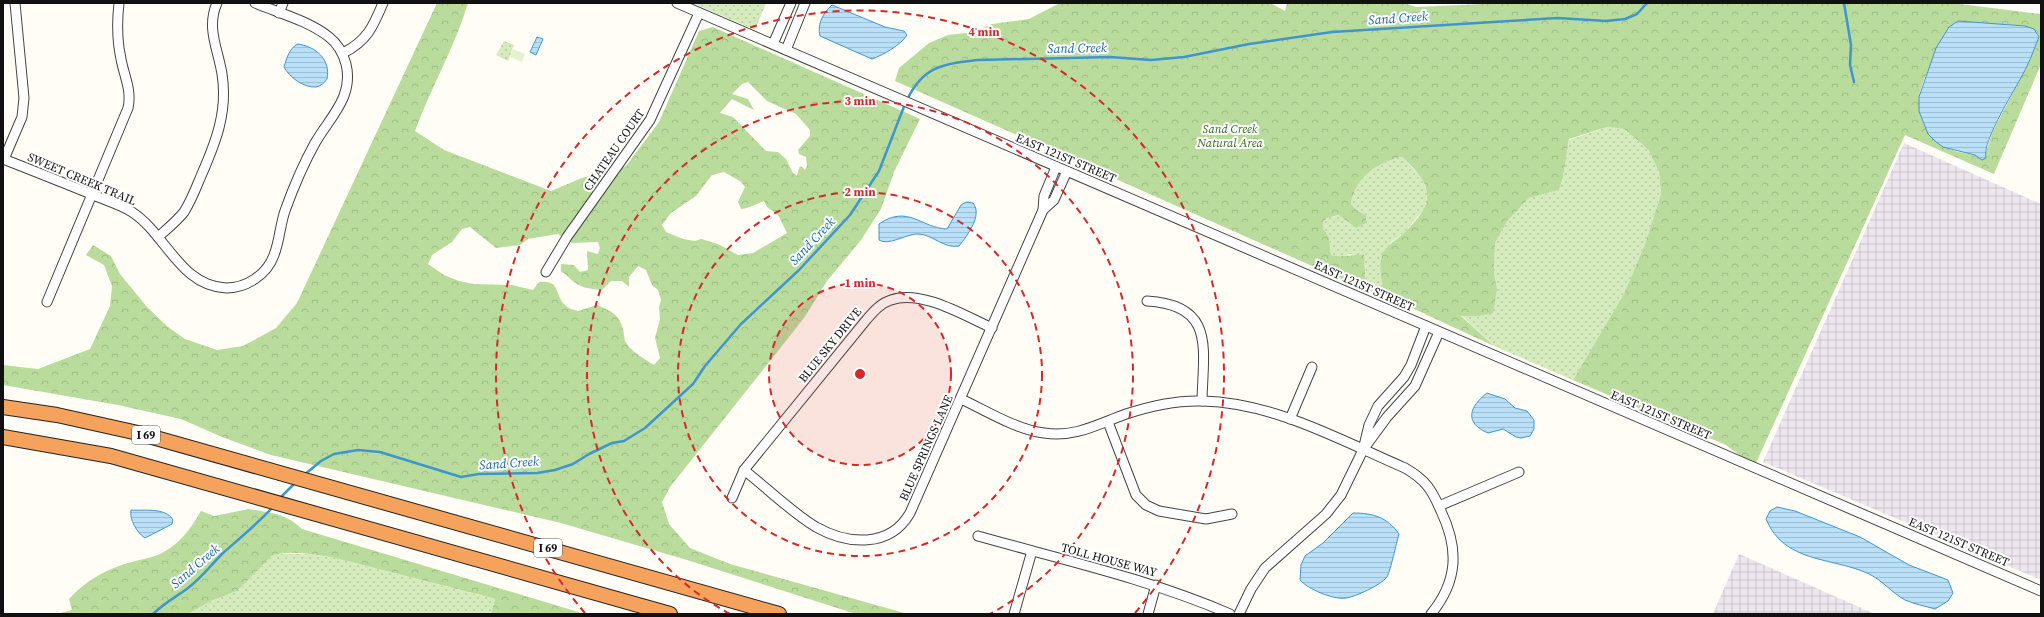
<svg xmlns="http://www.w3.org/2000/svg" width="2044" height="617" font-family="'Source Serif 4',serif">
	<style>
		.industrial { fill: url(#industrial-grid) }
		.green { fill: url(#green-dots) }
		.forest { fill: url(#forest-crowns); fill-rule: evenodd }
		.pitch { fill: #e6f2cf }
		.water { fill: url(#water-rules); stroke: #3f96cf }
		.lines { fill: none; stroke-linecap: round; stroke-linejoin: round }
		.stream { stroke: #3f96cf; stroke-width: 2.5 }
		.minor-casing { stroke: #444; stroke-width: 11 }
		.highway-casing { stroke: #222; stroke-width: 16 }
		.minor { stroke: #fff; stroke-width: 9 }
		.highway { stroke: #f5a25d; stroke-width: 14 }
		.ring { fill: none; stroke: #d62828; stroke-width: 2; stroke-dasharray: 7 5 }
		.labels { text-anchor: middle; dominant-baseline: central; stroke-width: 4; stroke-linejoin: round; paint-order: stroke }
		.shield { fill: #fff; stroke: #585858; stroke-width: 1 }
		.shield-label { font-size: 11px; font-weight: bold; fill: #111 }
		.park-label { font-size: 12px; font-style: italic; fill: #2f6b1f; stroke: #fff }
		.street-label { font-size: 12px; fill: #111; stroke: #fff }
		.water-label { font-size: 13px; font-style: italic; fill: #1768a6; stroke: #fff }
		.centre { fill: #d62828; stroke: #fff; stroke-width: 2 }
		.ring-label { font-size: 12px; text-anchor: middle; font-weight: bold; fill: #d62828; stroke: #fff; stroke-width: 4; stroke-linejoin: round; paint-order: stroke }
	</style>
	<defs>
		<pattern id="industrial-grid" width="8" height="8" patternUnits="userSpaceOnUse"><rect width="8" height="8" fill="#eee6ef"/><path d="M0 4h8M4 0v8" fill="none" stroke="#cbc4cc"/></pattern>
		<pattern id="green-dots" width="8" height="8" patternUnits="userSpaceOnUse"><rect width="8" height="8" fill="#d5ebbd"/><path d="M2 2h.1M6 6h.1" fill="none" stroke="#b6c8a1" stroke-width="1.8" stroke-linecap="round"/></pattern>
		<pattern id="forest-crowns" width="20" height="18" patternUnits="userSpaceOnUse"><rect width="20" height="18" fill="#b9dc9c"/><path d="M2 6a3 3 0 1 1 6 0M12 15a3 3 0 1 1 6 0" fill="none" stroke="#9ebc85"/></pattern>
		<pattern id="water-rules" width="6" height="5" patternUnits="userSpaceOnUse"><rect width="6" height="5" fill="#b9e0f7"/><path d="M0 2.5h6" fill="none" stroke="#9ebfd3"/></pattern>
	</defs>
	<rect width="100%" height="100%" fill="#fffdf5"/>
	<g class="industrial">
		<path d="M1904 143 2041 204V580L1763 462Z"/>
		<path d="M1739 554 1875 614H1713Z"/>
	</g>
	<g class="green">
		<path d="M693 3H766L755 30Z"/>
		<path d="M504 41 514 45 508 61 496 55Z"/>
		<path d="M1607 127 1624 129 1648 149 1659 172 1661 194 1645 244 1624 295 1573 380 1494 346 1461 315 1478 316 1497 289 1494 273 1495 243 1507 220 1529 198 1559 190 1563 178 1569 140Z"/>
		<path d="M1402 157 1422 178 1428 193 1424 209 1405 232 1390 243 1381 271 1384 295 1364 289 1366 285 1365 262 1351 254 1337 257 1331 255 1329 237 1323 228V222L1327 218 1338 215 1356 228 1366 215 1358 211 1351 204C1355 178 1377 162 1402 157Z"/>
		<path d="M278 554H309L335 558 495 599 491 614H188L211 601 237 591 272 556Z"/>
	</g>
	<g class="forest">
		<path d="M437 3H468C455 47 431 87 415 131L444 150 551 191 582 178 626 166 659 122 699 31 713 27 920 119 894 172 881 209 861 240 827 281 804 318 670 487 662 502 669 524 690 548 730 564 908 614H856L687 560 561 523 271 455 222 437 181 419 118 405 3 385V365L38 369 90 349 110 306 112 286 104 265 86 255 93 245 111 256 120 274 147 307 168 327 185 339 217 350 243 346 276 328 297 303ZM748 82 767 101 796 114 810 130V136L798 150 799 154 806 157 807 166 805 170 801 166 799 168 797 176 793 173 786 159 778 152 766 151 733 117 720 113 732 99 754 110 748 99 732 94 742 84ZM724 172 740 181 745 187 738 202 741 209C751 208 755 204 764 201L767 207 778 215 787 233 753 253 738 255 718 244 701 239 695 241 683 239 666 232 662 225 671 213 696 196 712 175ZM470 227 496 248 520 245 528 239 558 234 572 243 598 242 600 248 598 254 587 251 588 270 580 272 574 265 561 264V272C567 274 568 278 574 282 582 288 591 289 602 290L611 281H622L629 287V277L638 266 646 270 652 285 658 290 661 300 659 307 660 319 655 338 660 358 654 365C645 359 630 351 625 341 624 337 624 333 623 329 619 314 611 311 597 305L578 311C574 310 568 308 566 306 554 295 561 279 539 282L533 290 512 285 473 284 459 281 444 275 428 264 432 255 452 242 462 229Z"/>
		<path d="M1060 3 1272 4 1285 11 1287 3H1404L1416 7 1504 3H1952L2041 14V64L1994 174 1905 135 1756 463 1746 460 1726 445 1573 380 1624 294 1645 244 1661 194 1659 172 1648 149 1624 129 1607 127 1569 139 1563 178 1559 190 1529 198 1507 221 1495 243 1494 273 1497 289 1493 313 1478 316H1461L1494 346 1384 295C1383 283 1378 268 1382 256 1386 244 1397 240 1405 232 1437 201 1433 185 1402 157 1377 162 1355 178 1351 204L1358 211 1366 215V223L1356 228 1338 215 1327 218 1323 222V228L1329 237 1331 255C1340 258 1354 254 1364 255L1366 285 1364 289 895 81 899 68 929 43 948 35 974 32 992 24 1029 19ZM1959 21 2025 26 2037 33 2039 37 2027 66 1993 131 1985 156 1979 158 1975 155C1948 151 1927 144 1922 115 1921 109 1918 102 1919 97 1924 69 1945 44 1959 21Z"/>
		<path d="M249 509C271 513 285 513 302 529L585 614H491L495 599 488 597 335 558C318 555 288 549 272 556L237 591 211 601 188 614H57L72 610 69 599C86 580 108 568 132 562 141 559 153 558 162 553 180 544 191 528 201 511L214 516Z"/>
	</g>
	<path class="pitch" d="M513 49 525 54 522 62 510 57Z"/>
	<g class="water">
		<path d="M832 5 885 27 904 31 907 35C901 45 883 55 872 59L820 36C817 24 823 13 832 5Z"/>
		<path d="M1958 21 2025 26 2034 29 2039 37C2035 46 2032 56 2027 66 2019 84 1981 141 1986 158L1982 160 1975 155 1943 147 1935 141 1928 134 1919 111V97L1936 48 1949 27Z"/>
		<path d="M537 37 543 39 536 55 530 52Z"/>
		<path d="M297 44C316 46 331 60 327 79 324 83 321 86 316 87 304 88 289 77 284 67 287 57 289 50 297 44Z"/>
		<path d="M966 202 973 203C983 215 967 236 959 246 944 249 932 234 918 234 906 234 889 246 879 240V224C908 204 921 228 947 229L961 205Z"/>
		<path d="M1487 393 1505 399 1515 408 1527 411 1534 420V429L1530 436 1521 438 1516 437 1503 429 1488 433C1464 423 1469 407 1487 393Z"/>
		<path d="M1777 507 1795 511 1860 537 1909 565 1948 580 1953 593 1948 601 1935 609C1925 606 1914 604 1905 600 1892 593 1881 579 1867 573 1831 557 1784 563 1766 519L1770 511Z"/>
		<path d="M131 510C143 511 166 507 173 520L172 524 145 538C137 533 129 519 131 510Z"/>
		<path d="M1353 513C1373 513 1387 517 1399 534 1396 544 1391 569 1387 577 1381 585 1355 597 1346 598 1333 600 1308 589 1300 580L1301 565 1305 556 1323 543Z"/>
	</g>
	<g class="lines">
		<g class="stream">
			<path d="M1844 3 1851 45 1850 65 1854 82"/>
			<path d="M907 100C923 66 943 64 978 60L1110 57 1151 60 1184 57 1249 44 1332 32 1558 18 1606 21 1625 19 1637 14 1647 3"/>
			<path d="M304 475 321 461 334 454 358 450 380 452 461 477 479 474 537 473 555 470 573 464 589 454 612 443 624 441 645 428 693 384 705 366 741 324 799 270 850 215 879 171 905 104"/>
			<path d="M280 498 296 482"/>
			<path d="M153 614C164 603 176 597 188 588 201 578 211 565 223 553 240 538 257 524 273 507"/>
		</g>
		<g class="minor-casing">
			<g id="minor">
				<path d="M677 3 2041 591"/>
				<path d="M279 13 283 3"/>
				<path d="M773 44 791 3"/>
				<path d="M786 50 805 3"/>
				<path d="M343 53C367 41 373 27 383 3"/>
				<path d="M3 159C32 170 61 182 91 194 104 200 120 204 132 212 166 234 180 286 226 288 246 288 267 275 274 255 280 240 280 223 286 208 294 186 304 163 315 143 330 117 354 97 346 64 343 53 338 44 329 37 309 21 279 13 255 3"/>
				<path d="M4 159 22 117 24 98 15 3"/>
				<path d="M1043 210 1054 200 1067 171"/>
				<path d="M158 237C167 229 177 221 184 212 191 201 196 188 201 176 216 142 228 111 222 74 218 49 206 28 217 3"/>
				<path d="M546 272 567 237 650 120 699 13"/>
				<path d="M1147 301C1216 305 1203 349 1202 401"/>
				<path d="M47 302 128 108C132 90 124 76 121 59 117 41 117 21 119 3"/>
				<path d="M961 399C987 411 1015 429 1044 433 1075 438 1098 424 1126 414 1150 406 1177 400 1203 401 1275 403 1340 440 1405 468 1426 480 1432 490 1441 511 1459 549 1458 581 1431 614"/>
				<path d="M1290 419 1312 367"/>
				<path d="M1108 422 1136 495 1146 505 1159 511 1206 519 1232 514"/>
				<path d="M1365 447 1387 417 1415 386 1439 332"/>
				<path d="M744 470C767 488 791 512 816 527 848 545 890 548 910 513L1043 210 1044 196 1056 167"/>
				<path d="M732 498 744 470 867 319C874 311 881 303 891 300 921 289 965 316 992 328"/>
				<path d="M1439 506 1519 472"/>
				<path d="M978 536C1063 560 1149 579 1230 614"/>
				<path d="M1014 614 1032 551"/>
				<path d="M1148 614 1156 585"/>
				<path d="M1239 614 1251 589 1265 568 1326 514 1341 495 1363 450 1369 425 1378 406 1404 377 1411 365 1426 326"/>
			</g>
		</g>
		<g class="highway-casing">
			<g id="highway">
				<path d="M3 407 57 415 138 433 779 614"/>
				<path d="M3 437 111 456 670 614"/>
			</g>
		</g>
		<use href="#minor" class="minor"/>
		<use href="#highway" class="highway"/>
	</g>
	<circle cx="860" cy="374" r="91" fill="#d62828" fill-opacity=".12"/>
	<g class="ring">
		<circle cx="860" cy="374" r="91"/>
		<circle cx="860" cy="374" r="182"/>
		<path d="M730 614A273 273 0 1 1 990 614"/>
		<path d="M585 613A364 364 0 1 1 1135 613"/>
	</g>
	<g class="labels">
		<g class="shield">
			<rect x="132" y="426" width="28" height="18" rx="3"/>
			<rect x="534" y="539" width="28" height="18" rx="3"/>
		</g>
		<g class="shield-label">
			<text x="146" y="435">I 69</text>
			<text x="548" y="548">I 69</text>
		</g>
		<g class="park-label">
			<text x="1230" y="129">Sand Creek<tspan x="1230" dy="14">Natural Area</tspan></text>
		</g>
		<g class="street-label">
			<text transform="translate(614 150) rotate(-55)">CHATEAU COURT</text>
			<text transform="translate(1066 158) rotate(23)">EAST 121ST STREET</text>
			<text transform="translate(82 179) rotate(23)">SWEET CREEK TRAIL</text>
			<text transform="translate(1364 286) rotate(24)">EAST 121ST STREET</text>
			<text transform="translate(830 345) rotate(-51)">BLUE SKY DRIVE</text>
			<text transform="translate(1661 415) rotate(23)">EAST 121ST STREET</text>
			<text transform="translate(926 448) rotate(-66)">BLUE SPRINGS LANE</text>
			<text transform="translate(1959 542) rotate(23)">EAST 121ST STREET</text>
			<text transform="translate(1109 560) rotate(15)">TOLL HOUSE WAY</text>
		</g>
		<g class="water-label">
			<text transform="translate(1398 18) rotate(-4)">Sand Creek</text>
			<text transform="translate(1077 48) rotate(-1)">Sand Creek</text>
			<text transform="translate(812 241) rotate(-47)">Sand Creek</text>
			<text transform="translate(509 463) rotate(-4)">Sand Creek</text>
			<text transform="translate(195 566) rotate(-41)">Sand Creek</text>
		</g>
	</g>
	<circle cx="860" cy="374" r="6" class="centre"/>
	<g class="ring-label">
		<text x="984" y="36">4 min</text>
		<text x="860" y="105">3 min</text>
		<text x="860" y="196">2 min</text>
		<text x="860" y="287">1 min</text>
	</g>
	<rect width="2044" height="617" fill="none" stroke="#111111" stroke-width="8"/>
</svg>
